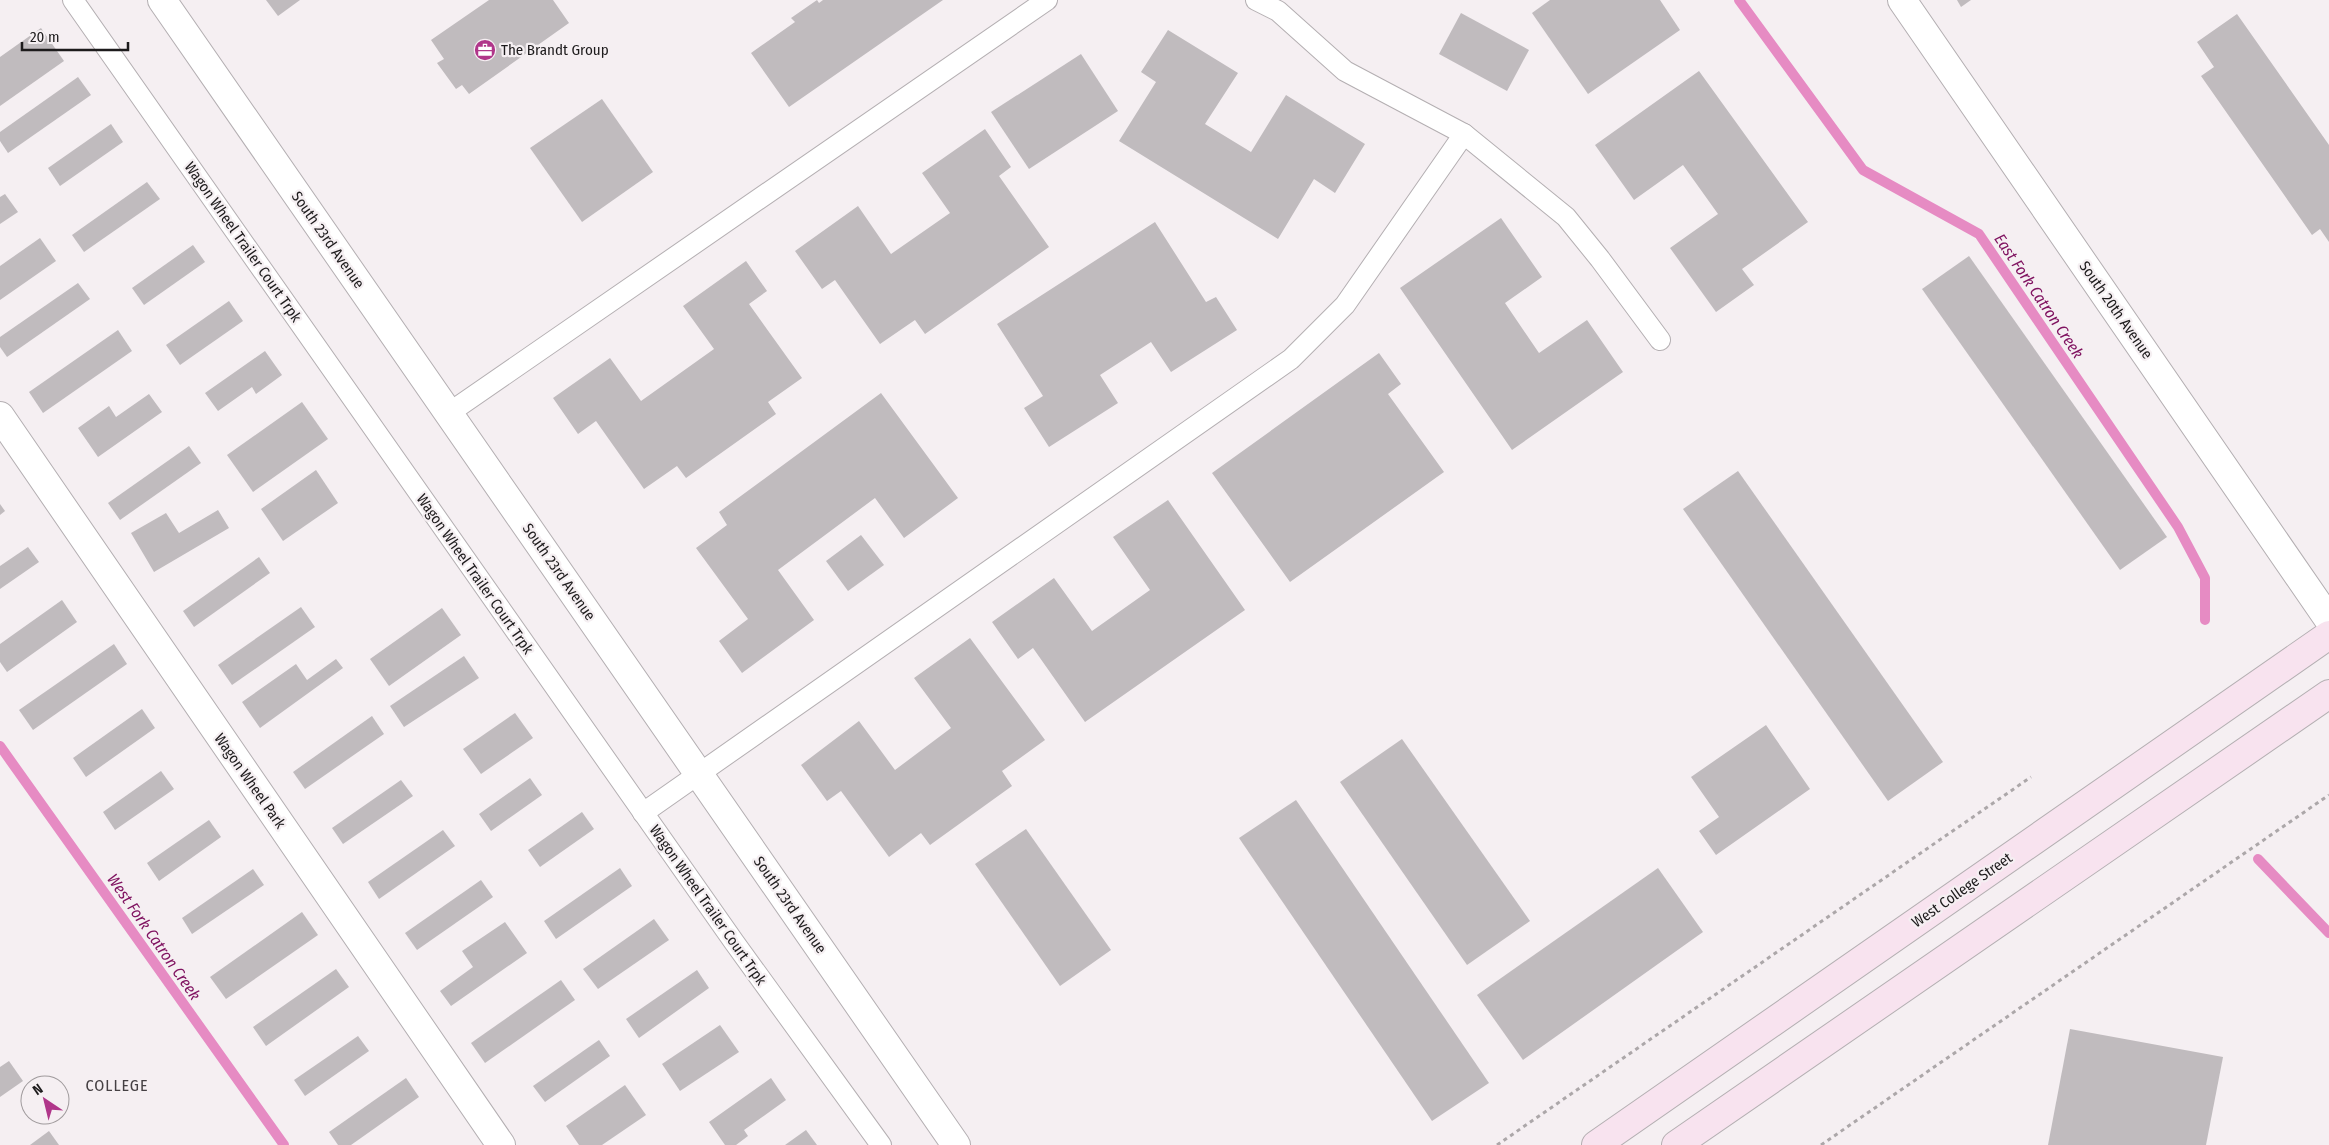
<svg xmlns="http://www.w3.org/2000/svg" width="2329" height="1145" font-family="'Fira Sans Condensed',sans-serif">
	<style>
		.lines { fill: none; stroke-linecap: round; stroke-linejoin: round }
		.stream { stroke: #e68bc3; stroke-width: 10 }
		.building { fill: #c0bbbe }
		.lane-casing { stroke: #b4afb2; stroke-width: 22 }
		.street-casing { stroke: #b4afb2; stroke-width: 30 }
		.secondary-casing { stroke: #b4afb2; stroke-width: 30 }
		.path { stroke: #aca7a9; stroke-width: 3; stroke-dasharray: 4 4; stroke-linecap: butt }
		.lane { stroke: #fff; stroke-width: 20 }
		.street { stroke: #fff; stroke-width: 28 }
		.secondary { stroke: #f8e3ef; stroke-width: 28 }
		.labels { text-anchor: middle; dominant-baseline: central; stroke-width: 4.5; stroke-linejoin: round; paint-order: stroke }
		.poi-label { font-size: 15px; fill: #1d1b1c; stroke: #f5eff2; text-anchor: start }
		.street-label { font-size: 15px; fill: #1d1b1c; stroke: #f5eff2 }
		.water-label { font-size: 16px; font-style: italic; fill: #801461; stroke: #f5eff2 }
		.neighbourhood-label { font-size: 16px; letter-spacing: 1px; fill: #454043; stroke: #f5eff2 }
	</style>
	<rect width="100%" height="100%" fill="#f5eff2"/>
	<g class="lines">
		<g class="stream">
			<path d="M1739 0 1863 170 1979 234 2178 527 2205 578V620"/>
			<path d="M0 746 284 1145"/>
			<path d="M2258 859 2329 933"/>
		</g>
	</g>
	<g class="building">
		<path d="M266 0H300L278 16Z"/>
		<path d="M489 0H553L569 23 469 94 462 85 456 89 437 63 444 59 431 40Z"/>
		<path d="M817 0 819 3 823 0H943L789 107 751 53 795 22 791 18Z"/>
		<path d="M1550 0H1660L1680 30 1588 94 1532 13Z"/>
		<path d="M1957 0H1971L1961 7Z"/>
		<path d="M1461 13 1529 50 1507 91 1439 54Z"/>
		<path d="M2237 14 2329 145V242L2320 229 2312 235 2201 76 2214 67 2197 42Z"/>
		<path d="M41 28 64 61 0 106V57Z"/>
		<path d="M1168 30 1238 73 1205 124 1251 152 1286 95 1365 144 1335 193 1314 179 1278 239 1119 141 1156 82 1141 72Z"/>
		<path d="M1081 54 1118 111 1029 169 991 112Z"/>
		<path d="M1699 71 1808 222 1742 269 1754 285 1716 312 1670 248 1718 214 1683 165 1634 200 1595 145Z"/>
		<path d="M78 77 91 95 8 153 0 141V132Z"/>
		<path d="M602 99 653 172 582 222 530 148Z"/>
		<path d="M111 124 123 142 60 186 48 168Z"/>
		<path d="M985 129 1011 167 999 176 1049 247 925 334 915 320 880 344 835 280 822 289 795 251 858 206 891 254 950 213 922 173Z"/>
		<path d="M147 182 160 199 84 252 72 235Z"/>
		<path d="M5 194 18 212 0 224V197Z"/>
		<path d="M1501 218 1542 277 1505 303 1539 353 1587 320 1623 372 1512 450 1400 288Z"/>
		<path d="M1155 222 1206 302 1216 297 1237 330 1171 372 1151 342 1100 375 1118 403 1049 447 1024 408 1043 396 997 324Z"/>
		<path d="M40 238 56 261 0 300V266Z"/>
		<path d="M193 245 205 262 144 305 132 288Z"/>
		<path d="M1969 256 2167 537 2120 570 1922 289Z"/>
		<path d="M746 261 767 291 749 304 802 378 768 402 776 414 686 478 677 466 644 489 596 421 578 434 553 398 610 358 641 401 714 349 683 306Z"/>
		<path d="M78 283 90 299 7 357 0 347V337Z"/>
		<path d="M229 301 243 321 180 365 166 345Z"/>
		<path d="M118 330 132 351 43 413 29 392Z"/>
		<path d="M265 351 282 375 256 394 252 387 218 411 205 393Z"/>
		<path d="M1379 353 1401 384 1388 394 1444 472 1290 582 1212 473Z"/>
		<path d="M881 393 958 498 904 538 875 498 778 570 814 620 742 673 719 641 748 619 696 548 727 525 719 512Z"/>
		<path d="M149 394 162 412 98 457 78 428 109 406 116 417Z"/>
		<path d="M302 402 328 439 253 492 227 455Z"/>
		<path d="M189 446 201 463 120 520 108 503Z"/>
		<path d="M316 470 338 503 283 541 261 509Z"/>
		<path d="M1738 471 1943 762 1888 801 1683 509Z"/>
		<path d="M1168 500 1245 610 1085 722 1033 648 1018 659 992 622 1054 578 1092 631 1150 590 1113 537Z"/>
		<path d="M0 504 5 511 0 515Z"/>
		<path d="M218 510 229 528 154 572 131 533 166 513 179 533Z"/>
		<path d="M861 535 884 565 848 591 826 561Z"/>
		<path d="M28 547 39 562 0 589V566Z"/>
		<path d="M259 557 270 573 194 627 183 611Z"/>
		<path d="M62 600 77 622 7 672 0 662V644Z"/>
		<path d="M301 607 315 627 232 685 218 665Z"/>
		<path d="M442 608 461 635 389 686 370 659Z"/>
		<path d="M970 638 1045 740 1002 771 1012 786 930 845 921 833 889 857 841 791 827 801 801 765 859 721 895 770 951 728 914 678Z"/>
		<path d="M114 644 127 664 33 730 19 710Z"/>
		<path d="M464 656 479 678 404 727 390 706Z"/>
		<path d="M336 659 343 668 260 728 242 702 296 664 307 680Z"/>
		<path d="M142 709 155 728 86 777 73 758Z"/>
		<path d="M515 713 533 738 481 774 463 749Z"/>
		<path d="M372 716 384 734 305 789 293 772Z"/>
		<path d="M1766 725 1810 789 1716 855 1699 831 1719 817 1691 777Z"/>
		<path d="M1402 739 1530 921 1467 965 1340 782Z"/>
		<path d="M161 771 174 789 115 830 103 812Z"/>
		<path d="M530 778 542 795 491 831 479 814Z"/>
		<path d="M401 780 413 796 343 844 332 828Z"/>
		<path d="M1296 800 1489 1083 1432 1121 1239 838Z"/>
		<path d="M582 812 594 829 540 867 528 850Z"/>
		<path d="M209 820 221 837 159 881 147 863Z"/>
		<path d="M1026 829 1111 950 1060 986 975 864Z"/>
		<path d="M443 830 455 846 379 899 368 882Z"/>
		<path d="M620 868 632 886 556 939 544 921Z"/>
		<path d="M1658 868 1703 932 1523 1060 1477 995Z"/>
		<path d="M253 869 264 885 192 934 182 918Z"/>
		<path d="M481 880 493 897 417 950 405 933Z"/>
		<path d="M302 912 318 935 226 999 210 977Z"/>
		<path d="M654 919 669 940 598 989 583 969Z"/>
		<path d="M505 922 527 953 451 1006 440 991 473 967 462 951Z"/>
		<path d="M336 969 349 987 266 1046 253 1027Z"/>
		<path d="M697 970 709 988 639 1038 626 1019Z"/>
		<path d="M561 980 575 1000 485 1063 471 1043Z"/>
		<path d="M720 1025 739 1052 680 1091 662 1064Z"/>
		<path d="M2070 1029 2223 1057 2206 1145H2048Z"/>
		<path d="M358 1036 369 1051 305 1096 294 1080Z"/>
		<path d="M599 1040 610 1056 545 1102 533 1086Z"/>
		<path d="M9 1061 23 1081 0 1097V1067Z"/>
		<path d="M406 1078 419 1097 351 1145H338L329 1132Z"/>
		<path d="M771 1078 786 1100 744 1130 748 1136 736 1145H725L709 1122Z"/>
		<path d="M625 1085 646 1115 602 1145H579L566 1126Z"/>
		<path d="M806 1130 817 1145H785Z"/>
		<path d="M49 1131 59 1145H30Z"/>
	</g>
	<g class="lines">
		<g class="lane-casing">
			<g id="lane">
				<path d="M73 0 734 942 881 1145"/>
				<path d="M1256 0 1278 11 1345 71 1464 134 1566 217 1600 259 1660 340"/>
				<path d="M449 413 1047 0"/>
				<path d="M643 813 1291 359 1345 305 1464 134"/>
			</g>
		</g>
		<g class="street-casing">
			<g id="street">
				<path d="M162 0 956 1145"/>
				<path d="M1902 0 2329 620"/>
				<path d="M0 416 501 1145"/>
			</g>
		</g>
		<g class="secondary-casing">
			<g id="secondary">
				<path d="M1596 1145 2329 635"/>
				<path d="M1676 1145 2329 694"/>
			</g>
		</g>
		<g class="path">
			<path d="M1497 1145 2031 777"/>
			<path d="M1821 1145 2329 795"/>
		</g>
		<use href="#lane" class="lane"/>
		<use href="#street" class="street"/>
		<use href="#secondary" class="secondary"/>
	</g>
	<defs>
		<g id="office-disc" transform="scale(1.125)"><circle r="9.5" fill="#b0368a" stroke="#f5eff2"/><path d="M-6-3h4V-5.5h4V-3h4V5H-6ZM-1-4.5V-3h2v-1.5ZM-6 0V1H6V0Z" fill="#fff"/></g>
	</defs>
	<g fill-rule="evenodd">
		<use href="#office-disc" x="485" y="50"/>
	</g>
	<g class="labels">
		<g class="poi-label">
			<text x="501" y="50">The Brandt Group</text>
		</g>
		<g class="street-label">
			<text transform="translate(328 240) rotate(55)">South 23rd Avenue</text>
			<text transform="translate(243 242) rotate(55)">Wagon Wheel Trailer Court Trpk</text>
			<text transform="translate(2116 310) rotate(55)">South 20th Avenue</text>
			<text transform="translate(559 572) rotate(55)">South 23rd Avenue</text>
			<text transform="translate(475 574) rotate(55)">Wagon Wheel Trailer Court Trpk</text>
			<text transform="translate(250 781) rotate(55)">Wagon Wheel Park</text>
			<text transform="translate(1962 890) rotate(-35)">West College Street</text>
			<text transform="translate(708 905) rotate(55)">Wagon Wheel Trailer Court Trpk</text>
			<text transform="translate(790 905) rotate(55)">South 23rd Avenue</text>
		</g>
		<g class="water-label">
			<text transform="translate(2039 296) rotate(56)">East Fork Catron Creek</text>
			<text transform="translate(154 937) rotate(55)">West Fork Catron Creek</text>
		</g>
		<g class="neighbourhood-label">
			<text x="117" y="1085">COLLEGE</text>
		</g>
	</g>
	<g transform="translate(45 1100) rotate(325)"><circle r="24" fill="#f5eff2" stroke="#9f9a9c"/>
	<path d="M0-4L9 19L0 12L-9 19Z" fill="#b0368a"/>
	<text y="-8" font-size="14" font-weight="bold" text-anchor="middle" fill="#1d1b1c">N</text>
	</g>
	<path d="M22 42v8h106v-8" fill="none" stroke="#1d1b1c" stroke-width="2.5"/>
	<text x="30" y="42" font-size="15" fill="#1d1b1c" stroke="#f5eff2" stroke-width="4" paint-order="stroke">20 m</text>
</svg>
